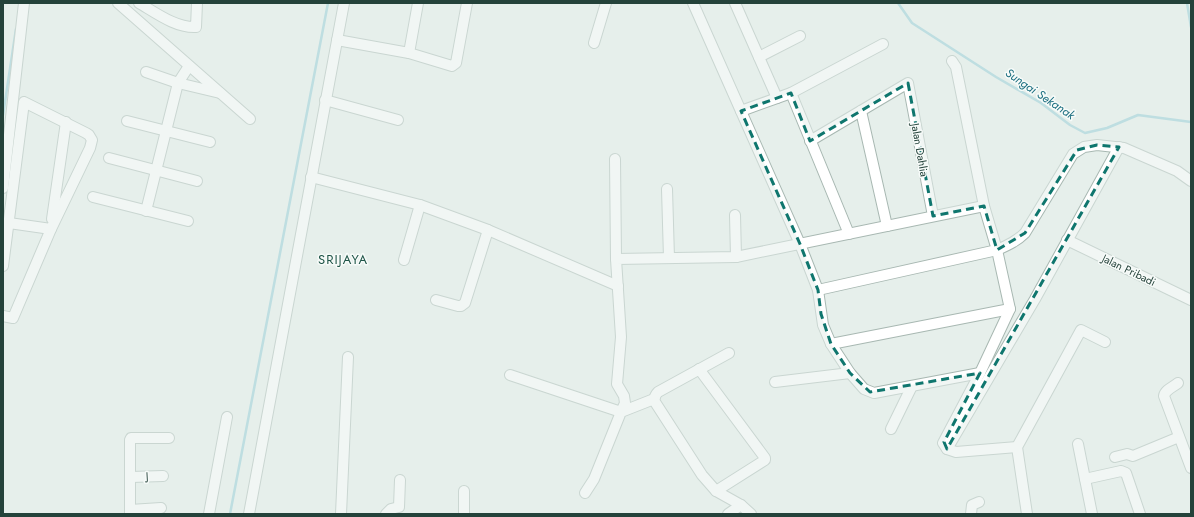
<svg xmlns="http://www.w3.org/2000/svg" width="1194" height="517" font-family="Jost,sans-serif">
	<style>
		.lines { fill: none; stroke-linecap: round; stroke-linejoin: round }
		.stream { stroke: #8ec9d4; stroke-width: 2.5 }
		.minor-casing { stroke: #a8b8b2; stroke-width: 12 }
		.minor { stroke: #fff; stroke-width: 10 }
		.marked { fill: none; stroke: #0f766e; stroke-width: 3; stroke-dasharray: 8 5; stroke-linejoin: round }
		.labels { text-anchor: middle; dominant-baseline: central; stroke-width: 3; stroke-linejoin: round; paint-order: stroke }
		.street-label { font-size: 11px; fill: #24423a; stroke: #f7fbf9 }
		.water-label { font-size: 12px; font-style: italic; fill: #1c6f80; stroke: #f7fbf9 }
		.quarter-label { font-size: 13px; letter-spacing: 1px; fill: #1f5548; stroke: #f7fbf9 }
	</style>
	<rect width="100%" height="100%" fill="#e6efeb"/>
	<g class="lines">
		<g class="stream">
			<path d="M898 3 912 23 996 77 1041 103 1070 125 1085 133 1107 128 1138 115 1191 122"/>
			<path d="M1187 3 1191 27"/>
			<path d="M3 115 16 29"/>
			<path d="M230 514 328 3"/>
		</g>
		<g class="minor-casing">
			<g id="minor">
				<path d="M118 3 250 119"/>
				<path d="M139 3C156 13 176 28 196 27L197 3"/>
				<path d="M693 3 800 244 818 290 823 325 831 344 850 373 864 389 874 393 980 373"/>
				<path d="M735 3 777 98"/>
				<path d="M337 40 409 53 452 66 456 63 467 3"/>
				<path d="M594 43 606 3"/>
				<path d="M409 53 418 3"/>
				<path d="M759 57 800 36"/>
				<path d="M952 61 956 67 984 206 997 250 1010 309 980 373 943 443 947 449 956 452 1017 447"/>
				<path d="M146 72 178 83 220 93"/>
				<path d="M791 93 849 234"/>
				<path d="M325 100 398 120"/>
				<path d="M741 111 791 93 883 44"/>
				<path d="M861 111 887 226"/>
				<path d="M127 121 210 142"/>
				<path d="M810 141 908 83 933 216"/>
				<path d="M109 158 197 181"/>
				<path d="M615 159 616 259"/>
				<path d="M311 177 420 205 488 230 618 286"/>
				<path d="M3 188 24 3"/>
				<path d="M667 189 669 258"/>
				<path d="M93 197 188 221"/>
				<path d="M146 211 178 83 189 66"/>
				<path d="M735 215 736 257"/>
				<path d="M52 219 66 122"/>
				<path d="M9 223 51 229"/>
				<path d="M1067 240 1191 300"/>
				<path d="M404 260 420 205"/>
				<path d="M3 266 24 102 86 133 89 135 92 140 90 148 51 229 13 318 3 316"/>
				<path d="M818 290 997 250C1008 245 1017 241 1025 233L1073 154 1084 147 1097 145 1124 148 1177 171 1191 181"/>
				<path d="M436 300 458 306H461L465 303 488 230"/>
				<path d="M831 344 1010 309"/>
				<path d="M729 353 658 392C655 395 654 398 655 402L702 475 716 491 741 505 751 514"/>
				<path d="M699 369 765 458V460L716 491"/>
				<path d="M510 375 621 412 625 403 624 396 617 384 621 337 616 259 736 257 984 206"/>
				<path d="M775 382 850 373"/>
				<path d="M1178 383C1173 387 1165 390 1164 396L1191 468"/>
				<path d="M891 429 912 386"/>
				<path d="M1078 444 1092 514"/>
				<path d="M947 449 1035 299 1119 147"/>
				<path d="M1115 457 1127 454 1133 456 1179 437"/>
				<path d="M131 477 163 476"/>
				<path d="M1085 479 1121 471 1126 473 1140 514"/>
				<path d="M464 491V514"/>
				<path d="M585 493 594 479 621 412 654 399"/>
				<path d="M130 510 161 508"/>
				<path d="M130 514V440L131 438H169"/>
				<path d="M209 514 227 417"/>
				<path d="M249 514 344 3"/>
				<path d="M341 514 348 357"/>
				<path d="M386 514 391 509 399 507 400 480"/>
				<path d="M728 514 741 505"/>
				<path d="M971 514 972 505 979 502"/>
				<path d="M1027 514 1017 447 1081 330 1105 342"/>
			</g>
		</g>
		<use href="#minor" class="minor"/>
	</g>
	<path d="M0 0H1194V517H0ZM908 83 933 216 984 206 997 250 1025 233 1077 150 1097 145 1119 147 947 449 944 442 980 373 870 392 850 373 831 344 821 314 818 290 800 244 741 111 791 93 810 141Z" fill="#e6efeb" fill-opacity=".55" fill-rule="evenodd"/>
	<path class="marked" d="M908 83 933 216 984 206 997 250 1025 233 1077 150 1097 145 1119 147 947 449 944 442 980 373 870 392 850 373 831 344 821 314 818 290 800 244 741 111 791 93 810 141Z"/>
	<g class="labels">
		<g class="street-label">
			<text transform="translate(920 150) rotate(80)">Jalan Dahlia</text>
			<text transform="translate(1129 270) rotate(26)">Jalan Pribadi</text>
			<text transform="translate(147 476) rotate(-3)">J</text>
		</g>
		<g class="water-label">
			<text transform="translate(1040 94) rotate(34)">Sungai Sekanak</text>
		</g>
		<g class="quarter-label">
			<text x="343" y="259">SRIJAYA</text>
		</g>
	</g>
	<rect width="1194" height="517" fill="none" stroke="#24423a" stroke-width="8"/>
</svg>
